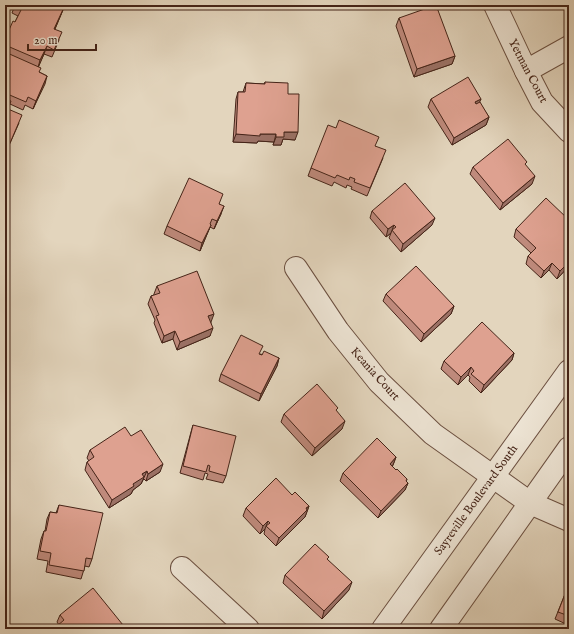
<svg xmlns="http://www.w3.org/2000/svg" width="574" height="634" font-family="'IM FELL English',serif">
	<style>
		.lines { fill: none; stroke-linecap: round; stroke-linejoin: round }
		.street-casing { stroke: #6c5041; stroke-width: 24 }
		.street { stroke: #ede4d4; stroke-width: 22 }
		.wall { fill: #bf8a7c; stroke: #452418 }
		.shaded-wall { fill: #9b7165; stroke: #452418 }
		.building { fill: #dea190; stroke: #452418 }
		.labels { text-anchor: middle; dominant-baseline: central; stroke-width: 4; stroke-linejoin: round; paint-order: stroke }
		.street-label { font-size: 12px; fill: #452418; stroke: #ede4d4 }
	</style>
	<rect width="100%" height="100%" fill="#e3d5bd"/>
	<filter id="stains"><feTurbulence type="fractalNoise" baseFrequency=".005" numOctaves="4"/><feColorMatrix values="0 0 0 0 .2 0 0 0 0 .09 0 0 0 0 .02 0 0 0 .5 -.17"/></filter>
	<radialGradient id="worn" r=".72"><stop offset=".6" stop-color="#630" stop-opacity="0"/><stop offset="1" stop-color="#630" stop-opacity=".3"/></radialGradient>
	<g class="lines">
		<g class="street-casing">
			<g id="street">
				<path d="M495 5 526 71 542 102 569 131"/>
				<path d="M526 71 569 47"/>
				<path d="M296 268 338 331 379 382 433 434 530 503 569 520"/>
				<path d="M182 568 248 629"/>
				<path d="M383 629 569 371"/>
				<path d="M441 629 569 448"/>
			</g>
		</g>
		<use href="#street" class="street"/>
	</g>
	<g class="wall">
		<path d="M15 5H65L55 29 59 40 52 57 44 54 38 67 39 72 47 76 33 109 25 105 23 110 10 104 8 109 19 123 7 150 5 149V39L15 22 18 16 12 13Z"/>
		<path d="M399 18 455 56 452 64 414 77 396 26Z"/>
		<path d="M265 82 288 94 295 140 283 139 281 145H273L274 142 258 141 257 143 233 142 236 99 238 92H243L246 83 264 84Z"/>
		<path d="M431 99H481L479 102 489 117 486 125 452 145 428 107Z"/>
		<path d="M375 146 383 158 367 196 351 189 352 187 347 185 346 188 334 182 332 186 308 176 311 168Z"/>
		<path d="M473 167 532 184 500 210 470 174Z"/>
		<path d="M220 204 221 214 214 229 210 227 200 251 164 234 167 226Z"/>
		<path d="M372 211 432 225 401 252 389 238 391 233 386 237 370 218Z"/>
		<path d="M516 229 569 266 557 279 549 270 541 278 526 264 528 256 531 253 514 237Z"/>
		<path d="M157 286 211 322 210 336 177 350 173 339 162 343 154 323 155 320 148 304 151 296 154 295V294Z"/>
		<path d="M386 294 454 306 451 314 421 342 383 301Z"/>
		<path d="M514 353 512 360 481 393 469 381 470 377 468 375 458 385 441 369 444 361Z"/>
		<path d="M260 354 279 358 277 366 259 401 219 381 221 374Z"/>
		<path d="M337 412 342 429 312 456 281 422 284 414Z"/>
		<path d="M193 425 226 476 223 483 206 479 208 474 205 473 203 480 180 473 191 432Z"/>
		<path d="M131 436 160 472 146 481 144 479 143 480 141 484 133 490 131 494 109 508 85 470 87 462 89 461 87 458 90 450Z"/>
		<path d="M396 457 393 465 392 467 408 483 405 490 378 518 340 481 343 473Z"/>
		<path d="M292 495 309 506 305 517 276 546 264 534 265 529 260 534 243 516 246 508Z"/>
		<path d="M59 505 92 559 89 567 85 566 81 579 46 572 48 561 37 559 41 539 44 531H45L47 519 50 512 56 513Z"/>
		<path d="M328 560 349 590 322 619 283 583 285 575Z"/>
		<path d="M569 584V629H564L566 624 555 619Z"/>
		<path d="M60 615 123 625 122 629H56L57 626 59 625 57 622Z"/>
	</g>
	<g class="shaded-wall">
		<path d="M65 5 52 36 54 29Z"/>
		<path d="M47 46 44 54 38 68 40 60Z"/>
		<path d="M455 56 452 64 414 77 417 69Z"/>
		<path d="M47 76 45 84 33 109 36 101Z"/>
		<path d="M481 99 478 106 475 102Z"/>
		<path d="M489 117 486 125 452 145 454 138Z"/>
		<path d="M284 132H298L295 140 283 139 281 145H273L276 137Z"/>
		<path d="M236 134H276L274 142 258 141 257 143 233 142Z"/>
		<path d="M535 176 532 184 500 210 503 203Z"/>
		<path d="M224 206 221 214 214 229 217 221Z"/>
		<path d="M435 218 432 225 401 252 403 244Z"/>
		<path d="M211 225 208 232 200 251 202 243Z"/>
		<path d="M394 225 391 233 386 237 388 229Z"/>
		<path d="M569 262V266L557 279 560 271Z"/>
		<path d="M552 263 549 270 541 278 544 271Z"/>
		<path d="M454 306 451 314 421 342 424 334Z"/>
		<path d="M214 314 211 322 206 323 208 316Z"/>
		<path d="M213 328 210 336 177 350 180 342Z"/>
		<path d="M175 331 173 339 162 343 164 336Z"/>
		<path d="M514 353 512 360 481 393 484 385Z"/>
		<path d="M279 358 277 366 259 401 261 394Z"/>
		<path d="M471 367 468 375 458 385 461 377Z"/>
		<path d="M345 421 342 429 312 456 315 448Z"/>
		<path d="M396 457 393 465 387 472 390 464Z"/>
		<path d="M163 464 160 472 146 481 148 474Z"/>
		<path d="M147 471 141 484 133 490 131 494 109 508 112 500 142 474Z"/>
		<path d="M407 479 405 486 408 483 405 490 378 518 381 511Z"/>
		<path d="M309 506 305 517 276 546 279 538Z"/>
		<path d="M268 521 265 529 260 534 263 526Z"/>
		<path d="M352 582 349 590 322 619 324 611Z"/>
		<path d="M123 625 122 629H118Z"/>
	</g>
	<g class="building">
		<path d="M15 5H65L54 29 62 32 54 50 47 46 40 60 5 45V39L13 21 15 22 22 8Z"/>
		<path d="M436 5 455 56 417 69 399 18Z"/>
		<path d="M5 52 41 68 39 72 47 76 36 101 28 97 26 102 5 93Z"/>
		<path d="M468 77 481 99 475 102 476 104 480 102 489 117 454 138 431 99Z"/>
		<path d="M265 82 288 83V94H299L298 132H284V137H276V134H260V136L236 134 238 92H245L246 83 265 84Z"/>
		<path d="M5 99 11 101 8 109 22 115 10 143 5 141Z"/>
		<path d="M339 120 379 137 375 146 386 150 370 188 354 182 355 179 350 177 349 180 337 175 335 178 311 168 328 125 336 128Z"/>
		<path d="M508 139 527 162 525 164 535 176 503 203 473 167Z"/>
		<path d="M189 178 223 194 219 204 224 206 217 221 212 219 210 224 211 225 202 243 167 226Z"/>
		<path d="M405 183 435 218 403 244 392 230 396 227 394 225 388 229 372 211Z"/>
		<path d="M546 198 569 220V262L560 271 552 263 544 271 528 256 536 248 516 229Z"/>
		<path d="M416 266 454 306 424 334 386 294Z"/>
		<path d="M197 271 214 314 208 316 213 328 180 342 175 331 164 336 156 316 159 315 151 296 160 293 157 286Z"/>
		<path d="M482 322 514 353 484 385 471 374 474 371 471 367 461 377 444 361Z"/>
		<path d="M241 335 263 346 259 354 262 355 264 351 279 358 261 394 221 374Z"/>
		<path d="M317 384 338 408 336 410 345 421 315 448 284 414Z"/>
		<path d="M193 425 236 436 226 476 209 471 210 466 208 465 206 472 183 466Z"/>
		<path d="M125 427 131 436 141 430 163 464 148 474 147 471 142 474 144 477 133 484 134 486 112 500 87 462 94 457 90 450Z"/>
		<path d="M377 438 396 457 390 464 396 470 397 469 407 479 406 481 408 483 381 511 343 473Z"/>
		<path d="M276 478 292 495 295 492 309 506 306 508 307 510 279 538 266 526 270 523 268 521 263 526 246 508Z"/>
		<path d="M59 505 103 513 92 559 86 558 84 571 49 565 51 553 40 551 44 531H46L50 512 57 513Z"/>
		<path d="M315 544 329 557 327 559 352 582 324 611 285 575Z"/>
		<path d="M569 584V616L558 612Z"/>
		<path d="M93 588 123 625 118 629H59L57 626 64 620 60 615Z"/>
		<path d="M569 616V628L565 626Z"/>
	</g>
	<g class="labels">
		<g class="street-label">
			<text transform="translate(528 71) rotate(62)">Yetman Court</text>
			<text transform="translate(375 374) rotate(48)">Keania Court</text>
			<text transform="translate(476 500) rotate(-54)">Sayreville Boulevard South</text>
		</g>
	</g>
	<rect width="574" height="634" fill="none" stroke="#e3d5bd" stroke-width="20"/>
	<rect x="6" y="6" width="562" height="622" fill="none" stroke="#452418" stroke-width="2"/>
	<rect x="10" y="10" width="554" height="614" fill="none" stroke="#452418"/>
	<path d="M28 44v6h68v-6" fill="none" stroke="#452418" stroke-width="2"/>
	<text x="34" y="44" font-size="12" fill="#452418" stroke="#ede4d4" stroke-width="3" paint-order="stroke">20 m</text>
	<rect width="100%" height="100%" filter="url(#stains)"/>
	<rect width="100%" height="100%" fill="url(#worn)"/>
</svg>
